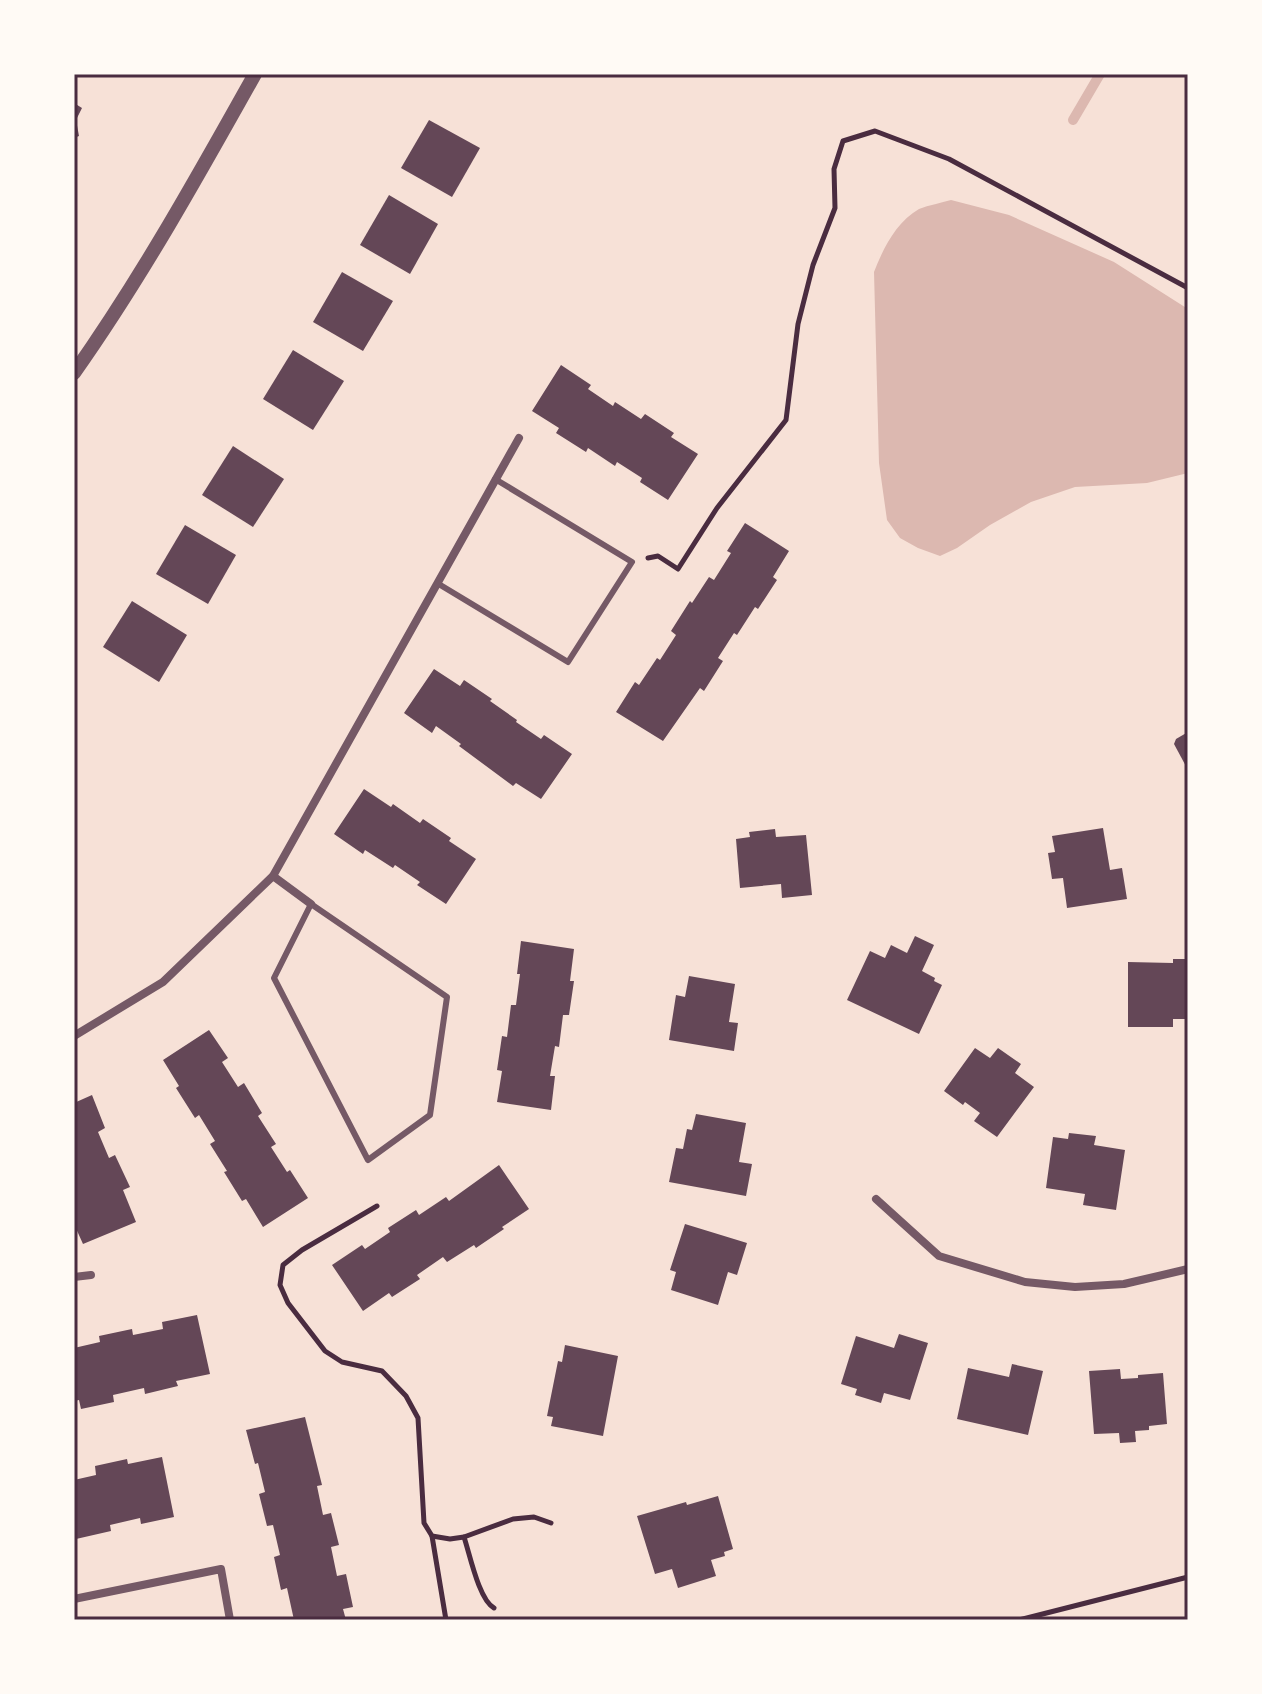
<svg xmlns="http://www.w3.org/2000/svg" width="1262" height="1694" font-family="'Source Sans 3',sans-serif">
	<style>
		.water { fill: #dcb8b0 }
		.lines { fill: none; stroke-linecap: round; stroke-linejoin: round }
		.stream { stroke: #dcb8b0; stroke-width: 10 }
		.building { fill: #644757 }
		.path { stroke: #4a2c40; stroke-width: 5 }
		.service { stroke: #755966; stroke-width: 6 }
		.minor { stroke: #755966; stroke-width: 8 }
		.tertiary { stroke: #755966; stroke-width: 14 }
		.neatline { fill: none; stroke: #4a2c40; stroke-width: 3 }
	</style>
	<rect width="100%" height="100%" fill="#f7e1d7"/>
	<path class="water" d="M951 200 1009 215 1114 262 1188 309V473L1147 483 1075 487 1031 502 990 525 957 548 940 556 918 548 900 538 887 520 879 463 874 272C883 249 896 222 919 209 929 205 941 203 951 200Z"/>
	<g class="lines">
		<path class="stream" d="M1073 120 1100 74"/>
	</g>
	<g class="building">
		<path d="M74 103 82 108 76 120 79 136 74 138Z"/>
		<path d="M429 120 480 148 452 197 401 168Z"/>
		<path d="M389 195 438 224 410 274 360 245Z"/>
		<path d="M342 272 393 301 363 351 313 322Z"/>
		<path d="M293 350 344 381 313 430 263 399Z"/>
		<path d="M561 365 591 385 588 389 613 406 615 402 641 419 645 414 674 433 671 437 698 454 668 500 640 482 642 478 617 462 615 466 588 448 586 452 556 433 559 428 532 411Z"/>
		<path d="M233 446 284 479 253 527 202 495Z"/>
		<path d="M745 523 789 551 773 577 777 580 758 609 755 607 737 635 734 633 718 658 723 661 704 691 700 688 663 741 616 712 635 682 639 685 657 658 660 660 676 635 671 631 690 601 692 603 709 577 714 580 731 553 727 551Z"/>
		<path d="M185 525 236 555 208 604 156 574Z"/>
		<path d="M132 601 187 635 159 682 103 647Z"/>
		<path d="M434 669 460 686 464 680 492 699 490 701 517 720 516 722 541 739 544 735 572 754 541 799 516 783 513 786 459 746 461 744 436 726 432 733 404 713Z"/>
		<path d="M1188 732V770L1174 744 1176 739Z"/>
		<path d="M364 789 391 807 393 804 420 823 423 819 451 838 449 841 476 859 446 904 417 885 420 882 395 865 393 868 365 850 363 854 334 834Z"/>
		<path d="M1103 828 1110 870 1122 868 1127 899 1067 908 1063 878 1052 879 1048 853 1055 852 1052 836Z"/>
		<path d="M775 829 776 837 806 835 812 895 782 898 781 884 740 888 736 839 750 837 749 832Z"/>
		<path d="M915 936 934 945 922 971 935 978 934 981 942 985 919 1034 847 1000 870 951 885 958 891 945 907 953Z"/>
		<path d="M521 941 574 949 570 981H574L569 1015H563L559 1047 555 1046 550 1076H555L551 1110 497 1102 502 1071 497 1070 502 1036 507 1037 511 1005H516L520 974H517Z"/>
		<path d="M1173 959H1188V1019H1173V1027H1128V962L1173 963Z"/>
		<path d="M689 976 735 984 729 1022 738 1023 734 1051 669 1040 676 995 685 997Z"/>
		<path d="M209 1030 228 1058 222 1062 238 1087 244 1083 262 1113 258 1116 276 1144 271 1147 287 1172 290 1170 308 1198 263 1227 246 1199 242 1201 224 1172 227 1171 210 1144 215 1141 199 1115 195 1118 176 1088 179 1086 163 1060Z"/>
		<path d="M975 1048 990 1058 998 1048 1021 1064 1015 1073 1034 1087 997 1137 974 1121 980 1113 965 1102 963 1105 944 1091Z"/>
		<path d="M92 1095 105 1128 98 1132 109 1158 115 1155 130 1187 123 1190 136 1222 83 1244 74 1224V1103Z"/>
		<path d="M696 1114 746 1123 739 1162 752 1164 746 1196 669 1182 676 1148 683 1149 687 1129 692 1130Z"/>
		<path d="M1069 1133 1096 1136 1094 1145 1125 1150 1116 1210 1083 1205 1085 1194 1046 1188 1053 1137 1068 1139Z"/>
		<path d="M499 1165 529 1209 502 1227 504 1229 476 1248 474 1245 447 1262 443 1257 417 1275 420 1279 392 1297 389 1293 363 1311 332 1265 362 1245 365 1249 390 1232 388 1228 416 1210 419 1215 446 1197 449 1201Z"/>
		<path d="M685 1224 747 1243 737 1275 728 1272 718 1305 671 1290 676 1272 670 1270Z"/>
		<path d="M197 1315 210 1374 176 1381 178 1386 145 1394 144 1388 113 1395 114 1402 81 1409 79 1400 74 1401V1348L100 1342 99 1336 132 1329 133 1335 163 1329 162 1322Z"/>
		<path d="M899 1334 928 1343 910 1400 884 1393 881 1403 855 1395 857 1389 841 1384 856 1336 894 1348Z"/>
		<path d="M565 1345 618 1356 603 1436 551 1426 553 1417 547 1416 558 1361 562 1362Z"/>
		<path d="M1012 1364 1043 1371 1028 1435 957 1419 968 1368 1009 1377Z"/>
		<path d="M1120 1369 1121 1379 1138 1378V1375L1163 1373 1167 1424 1149 1426V1430L1135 1431 1136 1442 1120 1443 1119 1433 1094 1434 1089 1371Z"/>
		<path d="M305 1417 322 1485 317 1486 323 1515 331 1513 339 1545 331 1547 337 1576 346 1574 353 1607 343 1609 346 1620H294L287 1588 281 1590 274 1557 280 1555 273 1525 267 1526 259 1494 265 1492 258 1463 255 1464 246 1430Z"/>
		<path d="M162 1457 174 1517 141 1524 140 1518 110 1525 111 1531 76 1539 74 1534V1480L96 1475 95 1466 127 1459 128 1464Z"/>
		<path d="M718 1496 733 1549 724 1552 725 1556 711 1560 716 1576 678 1588 672 1569 655 1574 637 1516 686 1502 687 1505Z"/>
	</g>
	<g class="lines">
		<g class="path">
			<path d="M648 558 658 556 678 569 717 508 786 420 798 324 813 265 835 208 834 169 843 141 875 131 949 159 1188 288"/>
			<path d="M377 1206 302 1250 283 1265 280 1285 288 1303 325 1351 342 1362 382 1371 406 1396 418 1418 424 1523 432 1536 450 1539 464 1537 513 1519 534 1517 551 1523"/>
			<path d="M432 1536 446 1620"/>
			<path d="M464 1537C470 1555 479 1600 494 1608"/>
			<path d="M1019 1620 1188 1577"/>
		</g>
		<g class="service">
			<path d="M437 583 568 662 632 562 495 479"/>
			<path d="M311 904 447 997 430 1115 368 1160 274 978Z"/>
		</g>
		<g class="minor">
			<path d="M273 876 311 904"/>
			<path d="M74 1036 163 982 273 876 519 438"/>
			<path d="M876 1199 939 1256 1025 1282 1075 1287 1124 1284 1188 1269"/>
			<path d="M74 1277 91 1275"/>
			<path d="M74 1599 221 1569 230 1620"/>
		</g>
		<path class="tertiary" d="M74 373C141 278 198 176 255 74"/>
	</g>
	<rect width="1262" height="1694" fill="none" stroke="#fffaf5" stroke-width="152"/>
	<rect x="76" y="76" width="1110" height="1542" class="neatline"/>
</svg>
